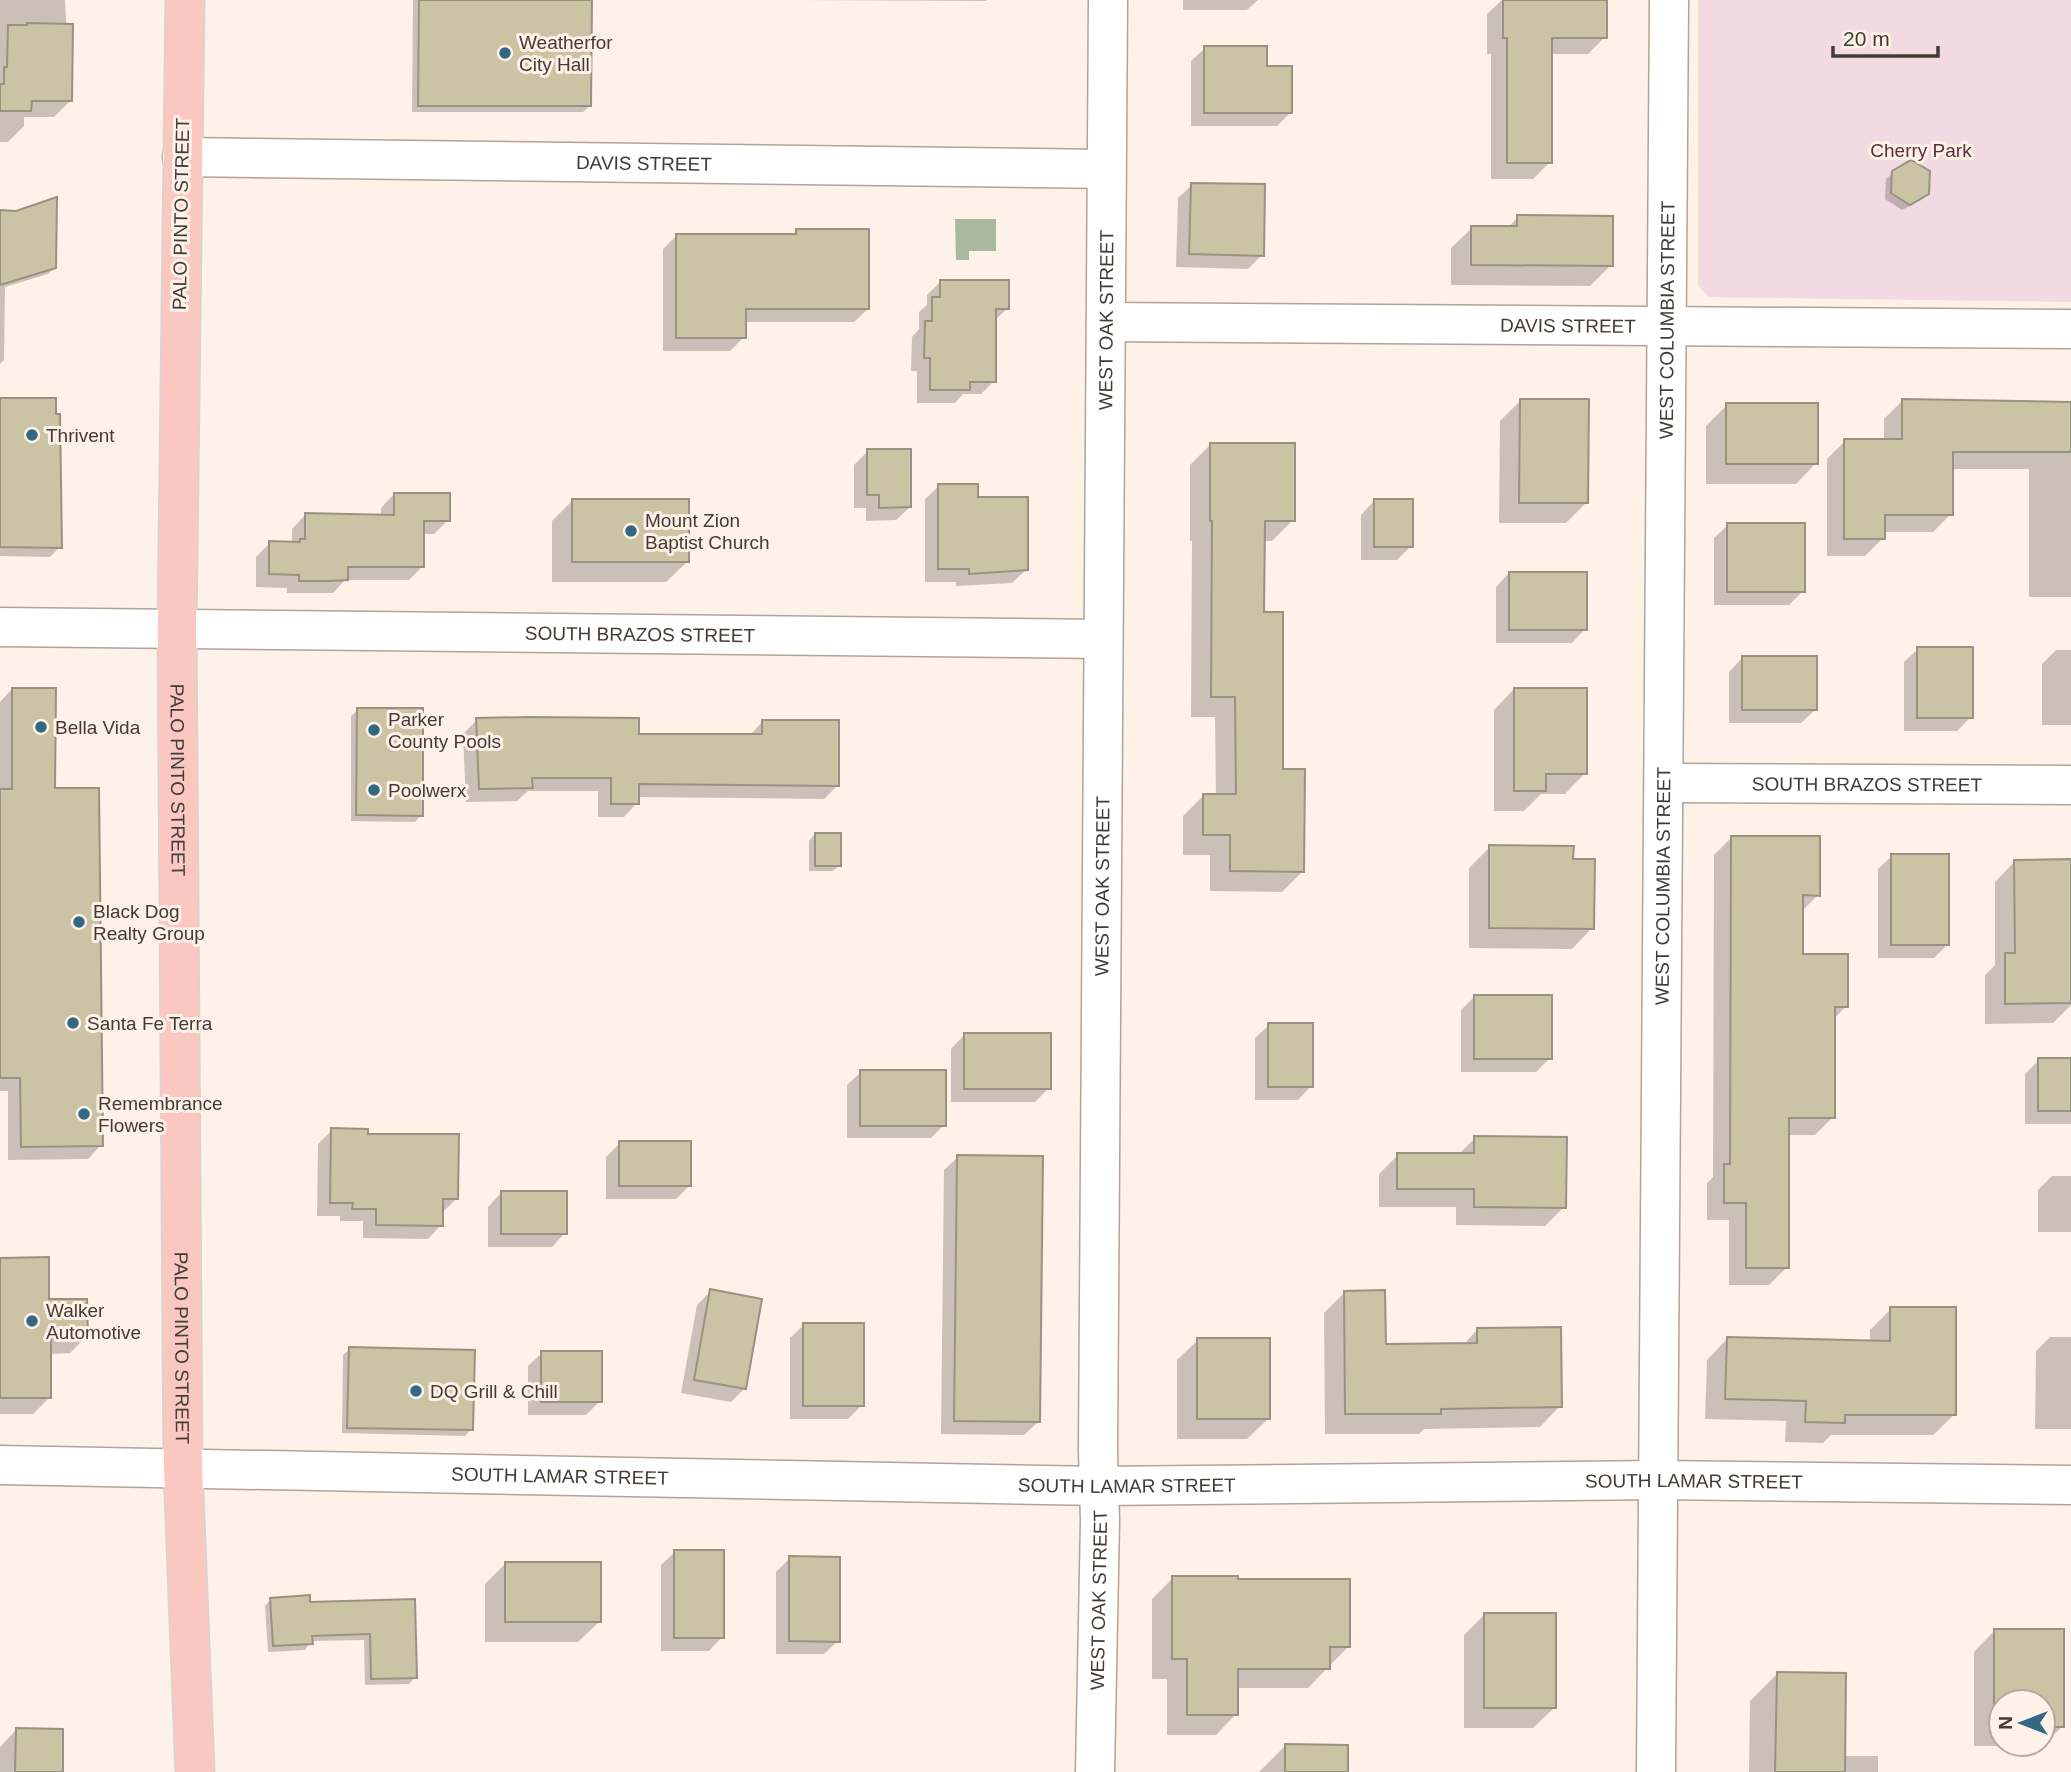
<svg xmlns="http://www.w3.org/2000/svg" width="2071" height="1772" font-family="Helvetica,sans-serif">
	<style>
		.green { fill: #f2d9e2 }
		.water { fill: #aab99d }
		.shadow { fill: #0003; fill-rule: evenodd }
		.building { fill: #cac3a4; stroke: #979383; stroke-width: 2 }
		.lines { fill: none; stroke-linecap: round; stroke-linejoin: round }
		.minor-casing { stroke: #b2a397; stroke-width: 41 }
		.major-casing { stroke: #d5d4d3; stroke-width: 41 }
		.minor { stroke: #fff; stroke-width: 38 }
		.major { stroke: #fac8c0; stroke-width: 38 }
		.poi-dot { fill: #326884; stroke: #fef1e7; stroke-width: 2.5 }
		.labels { text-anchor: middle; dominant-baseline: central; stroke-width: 6; stroke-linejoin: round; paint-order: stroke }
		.poi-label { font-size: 19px; fill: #423c37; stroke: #fef1e7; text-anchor: start }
		.park-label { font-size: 19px; fill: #5b2d40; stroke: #fef1e7 }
		.street-label { font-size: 19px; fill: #423c37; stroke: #fef1e7 }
	</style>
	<rect width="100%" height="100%" fill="#fef1e7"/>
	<path class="green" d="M1698 0H2071V302L1709 297 1698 286Z"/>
	<path class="water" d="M955 219H996V251H969V260H956Z"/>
	<g class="shadow">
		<path d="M0 0H65L70 101 54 117H24V126L8 142H0Z"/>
		<path d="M413 0H590V106L583 112H412Z"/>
		<path d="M797 0H987L986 1Z"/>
		<path d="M1183 0H1258L1247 10H1183Z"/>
		<path d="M1502 0H1605V37L1588 54H1550V162L1533 179H1491V54H1487V14Z"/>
		<path d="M1205 48 1265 67 1290 113 1277 126H1191V61Z"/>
		<path d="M1893 173 1927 193 1921 200 1902 210 1885 199 1886 179Z"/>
		<path d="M1192 185 1262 255 1248 269 1176 267 1178 198Z"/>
		<path d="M0 212 55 267 48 274 5 287 4 360 0 364Z"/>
		<path d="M1518 217 1611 265 1590 286 1451 285V248L1472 228H1508Z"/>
		<path d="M797 231 868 309 854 322H744V337L730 351H663V249L677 235H792Z"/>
		<path d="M940 282 1007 309 994 321V381L981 394H963L955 403H917V371H911L912 337 919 329V312L927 305V295Z"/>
		<path d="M0 400 60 547 50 557 0 556Z"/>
		<path d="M1521 400 1586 503 1566 523H1499L1500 421Z"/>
		<path d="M1902 401 2071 403V597H2029V469H1951V514L1933 532H1883V538L1865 556H1827V459L1845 441H1884V419Z"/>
		<path d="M1727 405 1816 463 1796 484H1706V426Z"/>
		<path d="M1210 445 1293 520 1272 541H1263L1262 613 1281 771 1303 871 1282 892 1210 891V855H1183V816L1203 796H1216L1215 717H1191L1192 541H1190V465Z"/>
		<path d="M868 451 910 507 896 520 866 521V508H854V465Z"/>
		<path d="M939 486 976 499 1026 570 1012 583 956 586V582H925V499Z"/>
		<path d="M394 494 448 520 434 534H423L422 567 409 580H345L333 593H287V588L256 587V557L270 543H292V529L305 515 381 517V508Z"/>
		<path d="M572 501 687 562 666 582H552V521Z"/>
		<path d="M1374 501 1411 546 1397 560H1361V515Z"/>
		<path d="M1728 525 1803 591 1789 605H1714V538Z"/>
		<path d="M1509 573 1585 629 1572 643H1496V587Z"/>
		<path d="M1918 649 1971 717 1957 731H1904V662Z"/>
		<path d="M2056 650H2071V725H2042V664Z"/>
		<path d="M1742 658 1815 710 1801 723H1729V672Z"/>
		<path d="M12 689 53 790 101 1145 88 1159 8 1160V1091H0V702Z"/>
		<path d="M1514 689 1585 773 1565 794H1541L1524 811H1494V710Z"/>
		<path d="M358 710 421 815 415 822 351 821V716Z"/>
		<path d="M477 720 637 736H749L763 721 837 786 824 799 637 797V803L624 817H598V791H528L517 801 466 802 463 734Z"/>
		<path d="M815 834 840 865 833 871H809V841Z"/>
		<path d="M1732 837 1818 895 1802 911V956L1846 1006 1833 1020V1117L1815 1135H1787V1267L1769 1285H1729V1220H1707V1183L1713 1177 1714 855Z"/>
		<path d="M1490 847 1571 861 1592 928 1572 949 1469 948V868Z"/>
		<path d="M1892 856 1948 944 1934 958H1878V869Z"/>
		<path d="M2015 861H2071V1005L2053 1023 1985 1024V975L1995 965V882Z"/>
		<path d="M1474 997 1550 1058 1536 1072H1461V1010Z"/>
		<path d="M1269 1025 1311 1086 1298 1100H1255V1038Z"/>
		<path d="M964 1035 1049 1088 1035 1102H951V1049Z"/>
		<path d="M2039 1060H2071V1124H2025V1074Z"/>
		<path d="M861 1072 944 1125 931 1138H847V1085Z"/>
		<path d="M332 1130 366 1136 456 1199 443 1212 441 1225 428 1239 363 1238V1221H340V1216H317L318 1144Z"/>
		<path d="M1475 1138 1564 1207 1545 1226 1456 1225V1207H1379V1174L1398 1155H1458Z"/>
		<path d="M620 1143 690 1185 676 1199H606V1157Z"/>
		<path d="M958 1157 1038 1422 1024 1435 941 1434 944 1170Z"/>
		<path d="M2052 1176H2071V1232H2038V1190Z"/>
		<path d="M501 1193 565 1233 552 1247H488V1207Z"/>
		<path d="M0 1259 86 1337 70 1353 49 1354V1398L33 1414H0Z"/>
		<path d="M711 1291 744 1389 731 1402 681 1393 697 1305Z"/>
		<path d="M1345 1292 1384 1345H1463L1477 1330 1560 1406 1540 1427 1424 1429 1419 1434H1325L1324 1313Z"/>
		<path d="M1891 1309 1954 1415 1933 1435H1831L1823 1443 1785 1442 1786 1421 1705 1419 1707 1360 1727 1339 1870 1343V1330Z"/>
		<path d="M804 1325 862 1405 848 1419H790V1338Z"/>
		<path d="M2050 1337H2071V1429H2035L2036 1351Z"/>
		<path d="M1198 1340 1268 1419 1247 1439H1177V1360Z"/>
		<path d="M350 1349 471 1429 465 1436 342 1433 343 1355Z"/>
		<path d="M542 1353 600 1401 586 1415H528V1366Z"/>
		<path d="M675 1552 722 1637 709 1651H661V1565Z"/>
		<path d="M790 1558 838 1641 824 1654H776V1572Z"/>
		<path d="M505 1564 599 1622 578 1642H485V1584Z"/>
		<path d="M1173 1578 1236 1581 1348 1647 1308 1688H1236V1714L1216 1735H1167V1679H1152V1599Z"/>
		<path d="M271 1599 309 1604 413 1601 415 1677 409 1684 365 1685 364 1640 311 1641 305 1650 268 1652 265 1606Z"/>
		<path d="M1484 1615 1554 1708 1533 1728H1464V1635Z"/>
		<path d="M1994 1631 2063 1726 2042 1746H1974V1652ZM2001 1702H2043V1744H2001Z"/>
		<path d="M1777 1674 1843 1756H1878V1772H1749L1750 1701Z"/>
		<path d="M16 1730 61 1772H0V1747Z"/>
		<path d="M1285 1746 1346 1772H1259Z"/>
	</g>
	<g class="building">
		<path d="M419 0H592L591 106H418Z"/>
		<path d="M1503 0H1607V38H1552V163H1507V38H1503Z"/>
		<path d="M27 23 73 24 72 101H32L31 111H0V84H4V67H7L8 25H27Z"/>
		<path d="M1204 46H1267V66H1292V113H1204Z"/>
		<path d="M1911 160 1930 171 1929 194 1910 205 1891 193 1892 171Z"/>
		<path d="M1191 183 1265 184 1264 256 1189 254Z"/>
		<path d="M57 197 56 268 0 285V210L16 211Z"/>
		<path d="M1517 215 1613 216V266L1471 265V226H1517Z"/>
		<path d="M796 229H869V309H746V338H676V234H796Z"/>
		<path d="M940 280H1009V309H996V382H970V390H930V358H924L925 321H932V297H940Z"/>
		<path d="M0 398H56V414H60L62 548 0 547Z"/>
		<path d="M1520 399H1589L1588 503H1519Z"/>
		<path d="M1902 399 2071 402V452H1953V515H1885V539H1844V439H1902Z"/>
		<rect x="1726" y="403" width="92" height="61"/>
		<path d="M1210 443H1295V521H1265L1264 612H1283V769H1305L1304 872 1230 871V835H1203V794H1236L1235 697H1211L1212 521H1210Z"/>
		<path d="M867 449H911V507L879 508V495H867Z"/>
		<path d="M938 484H978V497H1028V570L969 574V569H938Z"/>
		<path d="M394 493H450V521H424V567H348V580L329 581H299V575L269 574V541L300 542V539H305V513L394 515Z"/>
		<rect x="572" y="499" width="117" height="63"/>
		<rect x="1374" y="499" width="39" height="48"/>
		<rect x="1727" y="523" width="78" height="69"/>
		<rect x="1509" y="572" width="78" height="58"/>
		<rect x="1917" y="647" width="56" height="71"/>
		<rect x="1742" y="656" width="75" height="54"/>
		<path d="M12 688H56L55 788H99L103 1146 21 1147 20 1078H0V789H12Z"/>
		<path d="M1514 688H1587V774H1546V791H1514Z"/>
		<path d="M357 708H423V816L356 815Z"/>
		<path d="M530 717 639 718V734H762V720H839V786L639 784V804H611V778H532L533 788 479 789 476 718Z"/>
		<rect x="815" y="833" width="26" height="33"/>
		<path d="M1731 836H1820V896L1803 895V954H1848V1007H1835V1118H1789V1268H1746V1203H1724V1164H1730Z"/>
		<path d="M1489 845 1574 846 1573 859H1595L1594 929 1489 928Z"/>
		<rect x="1891" y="854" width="58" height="91"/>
		<path d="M2071 859V1003L2005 1004V953H2015L2014 860Z"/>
		<rect x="1474" y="995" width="78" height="64"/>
		<rect x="1268" y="1023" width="45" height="64"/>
		<rect x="964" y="1033" width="87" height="56"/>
		<rect x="2038" y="1058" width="33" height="53"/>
		<rect x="860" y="1070" width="86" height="56"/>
		<path d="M331 1128 368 1129V1134H459L458 1199H443V1226L376 1225V1209H352L353 1203H330Z"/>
		<path d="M1474 1136 1567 1137 1566 1208 1474 1207V1189H1397V1153H1474Z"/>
		<rect x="619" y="1141" width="72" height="45"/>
		<path d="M957 1155 1043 1156 1040 1422 954 1421Z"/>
		<rect x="501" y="1191" width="66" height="43"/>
		<path d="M49 1257V1299H87L88 1338H51V1398H0V1258Z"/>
		<path d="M710 1289 762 1299 746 1389 694 1380Z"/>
		<path d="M1385 1290 1386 1344 1477 1343V1328L1561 1327 1562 1407 1441 1409V1414H1345L1344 1291Z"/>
		<path d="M1890 1307H1956V1415H1845V1423L1805 1422 1806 1401 1725 1399 1727 1337 1890 1341Z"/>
		<rect x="803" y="1323" width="61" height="83"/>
		<rect x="1197" y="1338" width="73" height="81"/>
		<path d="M349 1347 475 1350 473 1430 347 1428Z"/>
		<rect x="541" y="1351" width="61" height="51"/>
		<rect x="674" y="1550" width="50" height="88"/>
		<path d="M789 1556 840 1557V1642L789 1641Z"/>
		<rect x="505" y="1562" width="96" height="60"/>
		<path d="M1172 1576H1238V1579H1350V1647H1330V1669H1238V1715H1187V1659H1172Z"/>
		<path d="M310 1595V1602L415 1599 417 1678 371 1679 370 1634 312 1636 313 1644 273 1646 270 1598Z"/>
		<rect x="1484" y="1613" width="72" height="95"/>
		<path d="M1994 1629H2064V1727H2043V1702H2001V1727H1994Z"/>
		<path d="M1777 1672 1846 1673 1845 1772H1775Z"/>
		<path d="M16 1728 63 1729V1772H15Z"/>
		<path d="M1285 1744 1348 1745V1772H1285Z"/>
	</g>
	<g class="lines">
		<g class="minor-casing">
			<g id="minor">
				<path id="s1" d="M182 157 1106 169"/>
				<path id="s2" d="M1106 322 2071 329"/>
				<path id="s3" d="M0 627 1103 639"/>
				<path id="s4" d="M1664 783 2071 785"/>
				<path id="s5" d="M0 1465 1100 1486 1659 1480 2071 1485"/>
				<path id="s6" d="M1095 1772 1100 1521 1098 1450 1108 0"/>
				<path id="s7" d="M1656 1772 1669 0"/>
			</g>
		</g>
		<g class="major-casing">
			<g id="major">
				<path id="s8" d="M185 0 177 629 183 1468 195 1772"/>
			</g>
		</g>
		<use href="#minor" class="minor"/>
		<use href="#major" class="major"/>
	</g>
	<g class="poi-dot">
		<circle cx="505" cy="53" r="7"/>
		<circle cx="32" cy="435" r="7"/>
		<circle cx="631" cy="531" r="7"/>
		<circle cx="41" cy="727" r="7"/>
		<circle cx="374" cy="730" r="7"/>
		<circle cx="374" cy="790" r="7"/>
		<circle cx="79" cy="922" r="7"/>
		<circle cx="73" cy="1023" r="7"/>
		<circle cx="84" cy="1114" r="7"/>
		<circle cx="32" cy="1321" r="7"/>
		<circle cx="416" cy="1391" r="7"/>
	</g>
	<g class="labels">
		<g class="poi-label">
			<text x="519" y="42">Weatherfor<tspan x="519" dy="22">City Hall</tspan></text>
			<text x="46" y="435">Thrivent</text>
			<text x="645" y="520">Mount Zion<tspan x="645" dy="22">Baptist Church</tspan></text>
			<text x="388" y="719">Parker<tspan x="388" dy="22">County Pools</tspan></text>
			<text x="55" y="727">Bella Vida</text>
			<text x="388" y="790">Poolwerx</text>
			<text x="93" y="911">Black Dog<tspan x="93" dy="22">Realty Group</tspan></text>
			<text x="87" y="1023">Santa Fe Terra</text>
			<text x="98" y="1103">Remembrance<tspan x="98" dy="22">Flowers</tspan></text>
			<text x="46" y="1310">Walker<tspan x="46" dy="22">Automotive</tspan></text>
			<text x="430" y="1391">DQ Grill &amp; Chill</text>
		</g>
		<g class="park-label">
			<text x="1921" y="150">Cherry Park</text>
		</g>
		<g class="street-label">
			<text stroke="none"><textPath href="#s1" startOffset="462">DAVIS STREET</textPath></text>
			<text transform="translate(181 214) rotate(-89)">PALO PINTO STREET</text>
			<text stroke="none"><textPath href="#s6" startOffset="1452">WEST OAK STREET</textPath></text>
			<text stroke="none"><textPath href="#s7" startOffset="1452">WEST COLUMBIA STREET</textPath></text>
			<text stroke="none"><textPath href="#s2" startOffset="462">DAVIS STREET</textPath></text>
			<text stroke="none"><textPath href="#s3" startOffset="640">SOUTH BRAZOS STREET</textPath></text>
			<text stroke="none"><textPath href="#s8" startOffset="780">PALO PINTO STREET</textPath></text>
			<text stroke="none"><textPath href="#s4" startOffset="203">SOUTH BRAZOS STREET</textPath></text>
			<text stroke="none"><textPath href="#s6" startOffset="886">WEST OAK STREET</textPath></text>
			<text stroke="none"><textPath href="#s7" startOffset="886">WEST COLUMBIA STREET</textPath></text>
			<text stroke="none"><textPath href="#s8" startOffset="1348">PALO PINTO STREET</textPath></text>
			<text stroke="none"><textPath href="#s5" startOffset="560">SOUTH LAMAR STREET</textPath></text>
			<text stroke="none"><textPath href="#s5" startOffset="1694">SOUTH LAMAR STREET</textPath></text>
			<text stroke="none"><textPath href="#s5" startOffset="1127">SOUTH LAMAR STREET</textPath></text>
			<text stroke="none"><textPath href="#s6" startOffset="172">WEST OAK STREET</textPath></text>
		</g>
	</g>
	<g transform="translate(2022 1723) rotate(270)"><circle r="33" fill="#fef1e7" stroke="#b3a9a1" stroke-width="2"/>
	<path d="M0-5L12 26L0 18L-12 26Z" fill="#326884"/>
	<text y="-10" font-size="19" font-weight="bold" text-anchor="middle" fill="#423c37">N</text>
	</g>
	<path d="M1833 46v10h105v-10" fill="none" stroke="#423c37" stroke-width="3.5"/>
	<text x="1843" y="46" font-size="21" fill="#423c37" stroke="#fef1e7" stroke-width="5" paint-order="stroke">20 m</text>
</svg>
